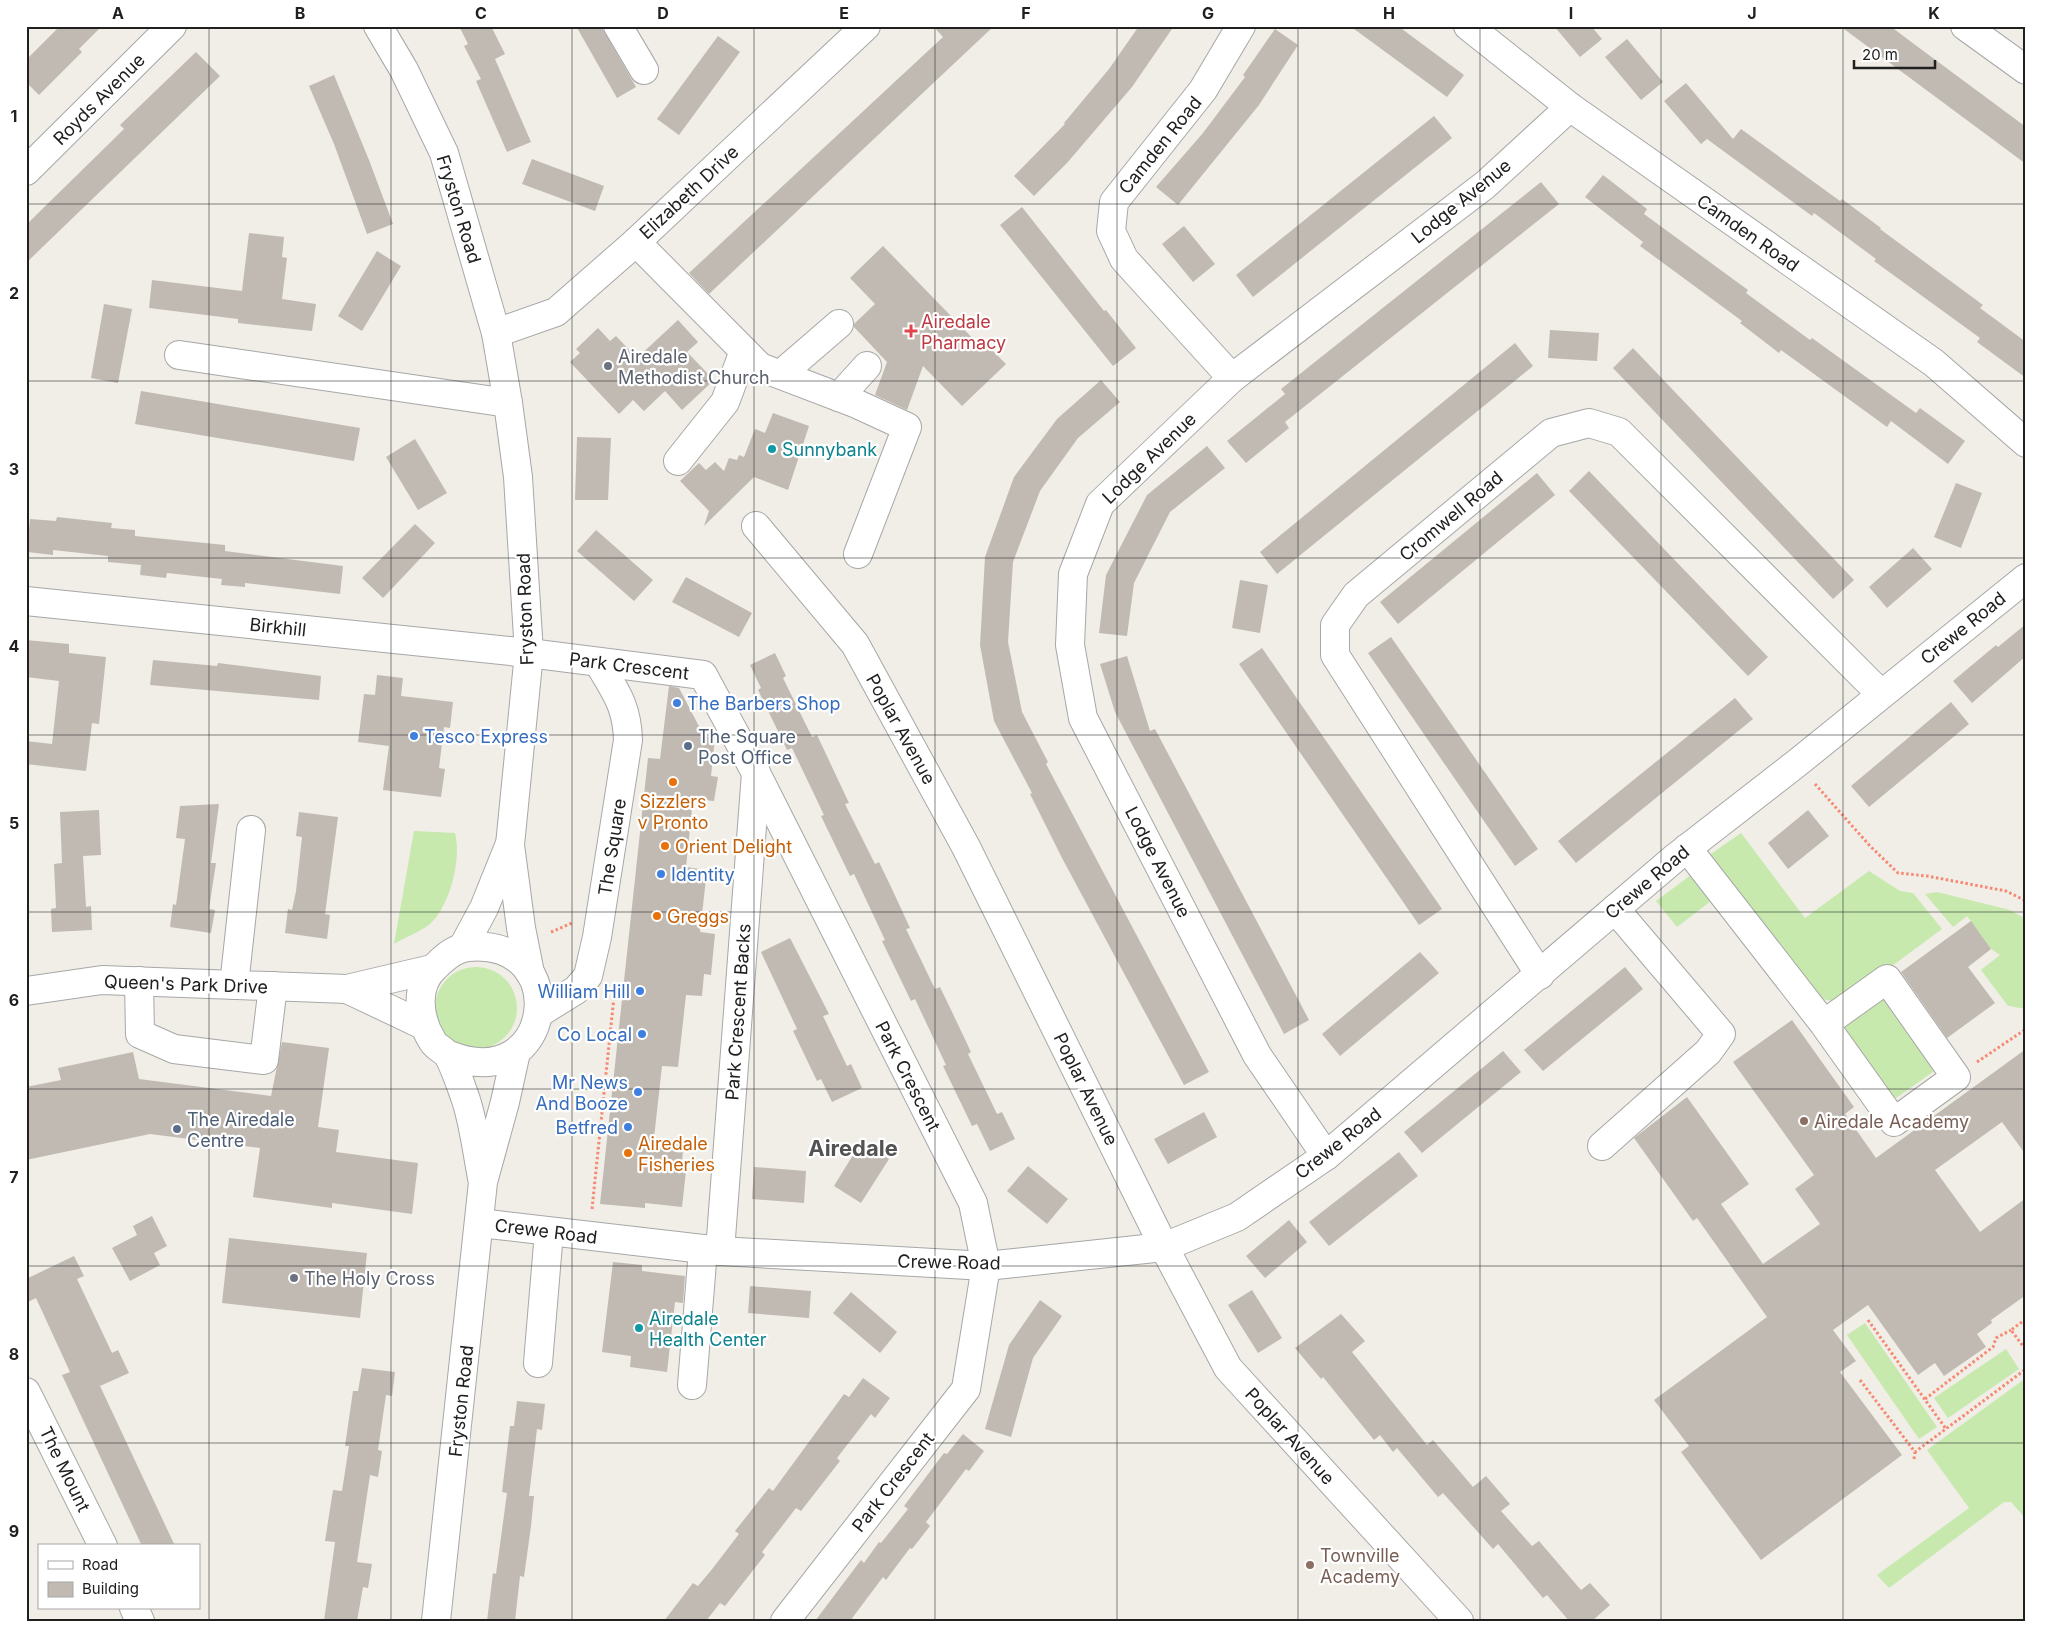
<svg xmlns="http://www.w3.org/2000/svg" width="2052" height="1647" font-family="Inter,sans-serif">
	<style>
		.grass { fill: #c7e9ae }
		.building { fill: #c1bab3 }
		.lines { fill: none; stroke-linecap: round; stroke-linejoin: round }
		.minor-casing { stroke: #a7a7a7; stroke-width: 30 }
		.path { stroke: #f78872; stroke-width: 3; stroke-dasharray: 2.5 2.5; stroke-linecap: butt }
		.minor { stroke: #fff; stroke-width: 28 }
		.grid { fill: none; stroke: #202020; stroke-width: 1; stroke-opacity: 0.55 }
		.health-dot { fill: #e0444e; stroke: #fff; stroke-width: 2 }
		.worship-dot { fill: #6b7280; stroke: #fff; stroke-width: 2 }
		.culture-dot { fill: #0f9aa8; stroke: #fff; stroke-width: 2 }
		.shop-dot { fill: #3f7fe0; stroke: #fff; stroke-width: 2 }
		.service-dot { fill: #5c6f8a; stroke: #fff; stroke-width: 2 }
		.food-dot { fill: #e8710a; stroke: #fff; stroke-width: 2 }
		.education-dot { fill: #8d6e63; stroke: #fff; stroke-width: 2 }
		.labels { text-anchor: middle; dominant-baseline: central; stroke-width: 4.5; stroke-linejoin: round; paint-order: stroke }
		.street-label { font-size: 18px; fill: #202020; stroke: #fff }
		.health-label { font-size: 18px; fill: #be3a42; stroke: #fff; text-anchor: start }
		.worship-label { font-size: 18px; fill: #5b616d; stroke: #fff; text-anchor: start }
		.culture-label { font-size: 18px; fill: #0d838f; stroke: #fff; text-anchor: start }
		.shop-label { font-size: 18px; fill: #366cbe; stroke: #fff; text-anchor: end }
		.service-label { font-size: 18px; fill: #4e5e75; stroke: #fff; text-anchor: start }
		.food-label { font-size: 18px; fill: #c56008; stroke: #fff; text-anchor: start }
		.education-label { font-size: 18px; fill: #785e54; stroke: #fff; text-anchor: start }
		.district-label { font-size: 22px; font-weight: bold; fill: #535353; stroke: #fff }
		.neatline { fill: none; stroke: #202020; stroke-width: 2 }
		.grid-label { font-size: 16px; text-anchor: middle; font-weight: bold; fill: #202020 }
	</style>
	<rect width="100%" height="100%" fill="#f0eee7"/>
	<g class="grass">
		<path d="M414 831 455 833C462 858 450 905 431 923 421 932 405 937 394 944Z"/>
		<path d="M1741 833 1805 918 1869 871 1900 891 1913 893 1942 929 1842 1003 1817 998 1708 856Z"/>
		<path d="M1691 875 1711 901 1677 927 1656 901Z"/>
		<path d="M1937 892 2010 910 2026 919V1009L2008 1006 1981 970 2000 955 1991 949 1967 916 1953 927 1925 894Z"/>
		<circle cx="476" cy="1008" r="41"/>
		<path d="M1883 994 1937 1069 1892 1101 1838 1027Z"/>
		<path d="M1865 1323 1937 1427 1919 1439 1847 1335Z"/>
		<path d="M2006 1349 2019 1369 1948 1418 1934 1398Z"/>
		<path d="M2026 1378V1519L2011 1502H2004L1889 1588 1877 1575 1969 1508 1927 1450Z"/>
	</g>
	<g class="building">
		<path d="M60 26H102L79 49 82 52 39 95 26 82V60Z"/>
		<path d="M459 26H491L505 54 495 59 531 142 507 152 476 81 481 79 464 46 468 44Z"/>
		<path d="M576 26H601L636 87 617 98Z"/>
		<path d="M933 26H994L709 294 689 273 943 37Z"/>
		<path d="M1139 26H1174L1132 87 1067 163 1034 196 1014 176 1065 124 1064 123 1109 69Z"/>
		<path d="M1350 26H1398L1464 75 1447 97Z"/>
		<path d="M1554 26H1591L1602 39 1580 57Z"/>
		<path d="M1840 26H1890L1918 47 2026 127V164Z"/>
		<path d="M1275 29 1298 45 1259 105 1178 205 1156 187 1203 133 1245 77 1243 75Z"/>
		<path d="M718 36 740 52 679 135 657 119Z"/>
		<path d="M1627 39 1663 82 1641 100 1605 57Z"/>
		<path d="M196 52 220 76 26 263V225L124 129 120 125Z"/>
		<path d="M334 75 369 160 393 224 367 234 334 144 309 86Z"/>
		<path d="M1686 83 1733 139 1741 129 1840 201 1842 199 1881 228 1880 229 1983 305 1980 308 2026 342V378L1977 342 1980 338 1874 261 1876 259 1814 213 1812 216 1707 139 1701 144 1664 101Z"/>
		<path d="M1434 116 1452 138 1253 297 1236 275Z"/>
		<path d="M532 159 604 186 595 211 522 184Z"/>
		<path d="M1603 175 1647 209 1644 214 1748 290 1746 293 1810 340 1812 338 1916 413 1920 408 1965 441 1948 464 1891 421 1887 427 1781 350 1779 353 1740 323 1742 321 1640 246 1643 242 1585 197Z"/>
		<path d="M1541 182 1559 204 1285 422 1289 428 1246 463 1227 441 1285 394 1281 389Z"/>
		<path d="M1022 207 1104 311 1106 310 1136 348 1113 366 1000 225Z"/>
		<path d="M1184 226 1215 264 1193 282 1162 244Z"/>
		<path d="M249 233 284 237 282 257 287 258 282 299 316 304 312 331 238 323V319L149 308 152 280 242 291Z"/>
		<path d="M883 246 981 347 985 343 1006 364 962 406 923 366 907 410 875 395 887 362 854 327V324L875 304 850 278Z"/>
		<path d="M377 251 401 266 362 331 338 316Z"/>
		<path d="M104 304 132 309 118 383 91 378Z"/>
		<path d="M678 320 698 342 687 352 714 380 682 410 665 391 644 411 633 400 619 414 570 362 580 353 576 349 598 328 610 341 616 336 637 358Z"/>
		<path d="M1550 330 1599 333 1597 361 1548 358Z"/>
		<path d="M1515 343 1533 366 1277 574 1260 552Z"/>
		<path d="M1633 348 1854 580 1833 599 1613 368Z"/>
		<path d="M1101 380 1120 402 1078 438 1040 491 1013 562 1008 642 1022 712 1048 762 1046 764 1209 1072 1184 1085 1062 858 1030 794 1032 793 994 721 980 645 985 557 1014 477 1057 419Z"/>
		<path d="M141 391 360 428 354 461 135 424Z"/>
		<path d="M773 413 809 426 788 490 754 477 704 526 709 511 680 481 699 463 706 470 715 462 724 471 729 458 737 460 739 455 744 457 755 429 765 433Z"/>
		<path d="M577 437 611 438 608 500H575Z"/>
		<path d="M415 439 447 493 418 510 386 457Z"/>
		<path d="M1207 446 1225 468 1170 512 1134 583 1127 636 1099 633 1106 575 1147 495Z"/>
		<path d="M1589 471 1768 657 1748 676 1569 491Z"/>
		<path d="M1537 473 1555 495 1398 624 1380 602Z"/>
		<path d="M1956 483 1982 493 1961 548 1934 537Z"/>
		<path d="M57 517 112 523 111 528 135 530V536L225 545V551L343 566 340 594 245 583V587L221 585 222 579 167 573 166 578 140 575 141 565 108 562V556L53 550V555L27 552 30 519 56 521Z"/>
		<path d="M415 524 435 543 383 598 362 578Z"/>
		<path d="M596 530 653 580 634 601 577 551Z"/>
		<path d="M1913 548 1932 569 1887 608 1869 587Z"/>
		<path d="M686 577 752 613 739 637 672 602Z"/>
		<path d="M1240 580 1268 585 1260 633 1232 628Z"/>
		<path d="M2026 624V656L1972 703 1953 681 1996 645 1998 647Z"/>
		<path d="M1391 637 1538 849 1515 866 1368 653Z"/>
		<path d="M26 640 69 644V653L106 657 99 724 92 723 86 771 26 764V741L52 744 59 681 26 677Z"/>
		<path d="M1262 648 1442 909 1419 925 1239 664Z"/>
		<path d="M775 653 786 676 783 678 812 737 817 735 849 803 845 804 875 864 879 862 892 889 910 928 906 929 935 989 940 987 953 1014 971 1052 968 1054 997 1114 1002 1112 1015 1139 990 1151 977 1124 972 1126 943 1066 946 1065 915 999 911 1001 882 941 885 940 854 874 850 876 821 816 824 815 792 748 787 750 758 690 761 688 750 665Z"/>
		<path d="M1127 656 1150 731 1155 729 1309 1020 1284 1034 1115 712 1100 664Z"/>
		<path d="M153 660 217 666 218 663 321 676 319 700 150 685Z"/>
		<path d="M377 675 403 678 401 696 453 702 450 728 444 727 439 768 445 769 441 797 383 790 389 746 358 742 364 694 375 695Z"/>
		<path d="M669 686 679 688 704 736 715 737 711 776 718 777 714 801 693 799 686 867 707 870 700 932 715 934 711 975 704 974 702 996 686 995 678 1067 662 1066 654 1138 684 1141 681 1171H686L682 1207 645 1203V1208L600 1204 648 758 660 759Z"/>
		<path d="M1735 698 1753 719 1576 863 1558 841Z"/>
		<path d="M1951 702 1969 724 1869 807 1851 786Z"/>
		<path d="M219 804 211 863H216L209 909 215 910 211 933 170 927 173 904 176 905 185 839 176 838 180 806Z"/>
		<path d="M99 810 101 855 83 856 86 907 91 906 92 930 52 932 51 909 56 908 54 864 62 863 60 812Z"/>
		<path d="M1808 810 1829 836 1788 869 1768 843Z"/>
		<path d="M299 812 338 817 325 914 330 915 327 939 285 933 288 909 292 910 296 891 302 837 296 836Z"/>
		<path d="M1971 921 1991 949 1968 967 1995 1003 1947 1038 1901 972Z"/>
		<path d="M790 938 829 1014 823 1016 847 1066 851 1064 862 1088 832 1102 821 1079 817 1081 793 1031 797 1029 761 952Z"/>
		<path d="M1420 952 1439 973 1340 1056 1322 1034Z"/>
		<path d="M1625 967 1643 989 1543 1071 1524 1050Z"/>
		<path d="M1792 1020 1854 1107 1845 1114 1876 1158 2026 1049V1155L2002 1122 1935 1170 1980 1232 2026 1198V1295L1991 1320 1992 1323 1977 1334 1986 1347 1944 1376 1935 1363 1918 1375 1868 1305 1833 1330 1856 1361 1840 1372 1902 1455 1761 1560 1681 1452 1689 1446 1654 1400 1767 1317 1697 1218 1693 1221 1634 1138 1687 1097 1749 1184 1721 1204 1763 1264 1820 1224 1795 1189 1814 1175 1733 1062Z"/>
		<path d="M282 1042 329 1048 318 1127 339 1130 336 1152 418 1163 412 1214 332 1203V1208L253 1197 260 1148 150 1134 26 1160V1087L61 1080 58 1068 133 1052 139 1079 271 1096Z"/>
		<path d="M1503 1051 1521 1072 1422 1153 1404 1132Z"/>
		<path d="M1204 1112 1217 1137 1168 1164 1154 1139Z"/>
		<path d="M861 1142 889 1159 861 1203 834 1186Z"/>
		<path d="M1399 1152 1418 1176 1329 1246 1309 1222Z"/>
		<path d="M1028 1166 1068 1199 1047 1224 1007 1191Z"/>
		<path d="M754 1167 806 1171 804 1203 752 1199Z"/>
		<path d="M152 1216 167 1246 154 1253 160 1265 130 1281 112 1248 137 1235 133 1226Z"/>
		<path d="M1289 1220 1307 1242 1265 1278 1246 1256Z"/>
		<path d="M229 1238 367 1253 360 1318 222 1303Z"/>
		<path d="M74 1256 84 1276 77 1279 112 1353 118 1350 129 1373 100 1386 175 1546H142L62 1375 70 1372 36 1298 26 1303V1279Z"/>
		<path d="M613 1262 642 1265V1271L685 1276 683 1303 675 1302 667 1372 630 1367 631 1356 602 1352Z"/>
		<path d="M750 1286 811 1291 809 1318 748 1313Z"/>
		<path d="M1252 1290 1282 1338 1258 1353 1228 1305Z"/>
		<path d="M851 1292 897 1332 880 1353 833 1313Z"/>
		<path d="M1040 1300 1062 1316 1033 1358 1011 1437 985 1429 1009 1345Z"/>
		<path d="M1341 1314 1365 1341 1352 1352 1427 1445 1433 1440 1473 1487 1486 1476 1510 1504 1501 1511 1532 1546 1539 1541 1581 1590 1590 1583 1610 1605 1592 1621H1569L1547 1595 1543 1598 1498 1544 1493 1549 1443 1493 1438 1497 1397 1448 1393 1452 1380 1435 1374 1440 1323 1377 1321 1379 1295 1348Z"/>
		<path d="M362 1368 395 1372 392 1396 386 1395 378 1450 382 1451 378 1477 370 1475 357 1562 372 1564 368 1588 363 1587 357 1621H324L335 1542 325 1541 333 1490 342 1491 349 1446H345L353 1391H358Z"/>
		<path d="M863 1378 890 1398 875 1418 871 1414 837 1458 840 1461 801 1511 796 1508 762 1552 765 1555 725 1606 720 1603 706 1621H664L693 1583 698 1586 713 1568 739 1534 735 1531 769 1488 773 1491 844 1394 849 1397Z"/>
		<path d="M517 1401 545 1404 542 1430 537 1429 529 1496H534L531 1526 524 1577 520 1576 515 1621H487L493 1573 496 1574 507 1493 502 1492 510 1426H514Z"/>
		<path d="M963 1434 984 1451 969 1471 966 1469 926 1522 930 1526 912 1549 910 1548 886 1580 883 1577 850 1621H815L861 1560 864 1563 879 1542 881 1543 908 1509 904 1506 944 1453 947 1454Z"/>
	</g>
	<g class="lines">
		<g class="minor-casing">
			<g id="minor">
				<path d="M378 26 404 70 444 153 496 333 508 403 518 477 529 653 510 845 521 928 530 973"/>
				<path d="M618 26 644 70"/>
				<path d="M1468 26 1570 107 1934 363 2026 443"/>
				<path d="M1965 26 2026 70"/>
				<path d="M26 171 172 26"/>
				<path d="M636 242 760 367 857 404 907 427 858 554"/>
				<path d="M496 333 556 312 636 242 866 26"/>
				<path d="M179 355 508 403"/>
				<path d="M781 374 839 324"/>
				<path d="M1232 378 1124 259 1111 231 1114 202 1203 90 1241 26"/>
				<path d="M839 397 867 366"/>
				<path d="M678 461 725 402 744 351"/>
				<path d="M756 526 855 644 966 847 1164 1247 1228 1368 1459 1621"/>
				<path d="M26 601 529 653 703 675 756 773 973 1203 986 1266 966 1389 785 1621"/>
				<path d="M1687 848 1824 1024 1894 1122 1956 1077 1887 979 1824 1024"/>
				<path d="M463 947 484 908 509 846"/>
				<path d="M1540 975 1335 655V625L1356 595 1551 433 1589 423 1619 432 1881 694"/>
				<path d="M139 981 140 1034 174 1049 264 1060 273 986"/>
				<path d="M234 985 251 830"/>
				<path d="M347 989 423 1025"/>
				<path d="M26 991 102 980 347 989 432 969"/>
				<path d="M539 1013 576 990 588 976 597 937 628 740C627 705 615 691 598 662"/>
				<path d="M449 1055C555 1097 574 937 468 947 455 948 445 957 436 966 413 986 419 1020 433 1042 437 1048 446 1051 449 1057 456 1070 461 1086 466 1100 474 1125 477 1152 482 1178"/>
				<path d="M1602 1146 1708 1052 1721 1034 1615 909"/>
				<path d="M1326 1156 1257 1055 1083 718 1070 645 1073 574 1100 504 1232 378 1485 185 1570 107"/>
				<path d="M480 1223 720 1251 986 1266 1164 1247 1237 1217 1326 1156 1676 857 1797 763 2026 578"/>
				<path d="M720 1251 756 773"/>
				<path d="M538 1363 549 1232"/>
				<path d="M692 1385 703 1250"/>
				<path d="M26 1392 103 1546"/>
				<path d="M134 1608 140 1621"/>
				<path d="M436 1621 483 1182 505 1102 516 1052"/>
			</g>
		</g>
		<g class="path">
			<path d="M1815 784 1870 846 1898 873 1927 876 2006 891 2026 901"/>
			<path d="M551 932 572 923"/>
			<path d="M1977 1062 2026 1029"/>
			<path d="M592 1209 615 987"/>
			<path d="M2026 1319 2011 1330 2026 1350"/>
			<path d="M1868 1320 1946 1429"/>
			<path d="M1860 1380 1915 1452 2026 1369"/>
			<path d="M1925 1399 1993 1347 1996 1338 2011 1330"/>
			<path d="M1914 1459 1915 1452"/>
		</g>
		<use href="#minor" class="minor"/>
	</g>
	<path class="grid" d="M209 26V1621M391 26V1621M572 26V1621M754 26V1621M935 26V1621M1117 26V1621M1298 26V1621M1480 26V1621M1661 26V1621M1843 26V1621M26 204H2026M26 381H2026M26 558H2026M26 735H2026M26 912H2026M26 1089H2026M26 1266H2026M26 1443H2026"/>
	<path class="health-dot" d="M908.5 323.5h5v5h5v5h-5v5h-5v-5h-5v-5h5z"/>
	<g class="worship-dot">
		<circle cx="608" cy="366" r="5"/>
		<circle cx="294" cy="1278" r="5"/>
	</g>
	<g class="culture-dot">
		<circle cx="772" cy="449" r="5"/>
		<circle cx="639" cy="1328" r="5"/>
	</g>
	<g class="shop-dot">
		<circle cx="677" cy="703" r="5"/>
		<circle cx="414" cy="736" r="5"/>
		<circle cx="661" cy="874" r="5"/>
		<circle cx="640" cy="991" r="5"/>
		<circle cx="642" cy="1034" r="5"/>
		<circle cx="638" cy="1092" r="5"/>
		<circle cx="628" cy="1127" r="5"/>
	</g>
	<g class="service-dot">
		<circle cx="688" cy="746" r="5"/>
		<circle cx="177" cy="1129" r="5"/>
	</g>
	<g class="food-dot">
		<circle cx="673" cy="782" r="5"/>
		<circle cx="665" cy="846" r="5"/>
		<circle cx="657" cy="916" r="5"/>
		<circle cx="628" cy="1153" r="5"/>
	</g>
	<g class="education-dot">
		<circle cx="1804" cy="1121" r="5"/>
		<circle cx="1310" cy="1565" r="5"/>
	</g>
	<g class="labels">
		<g class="street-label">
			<text transform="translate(99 99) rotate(-45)">Royds Avenue</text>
			<text transform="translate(1160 145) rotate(-51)">Camden Road</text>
			<text transform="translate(689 192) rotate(-43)">Elizabeth Drive</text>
			<text transform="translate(1461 201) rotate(-39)">Lodge Avenue</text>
			<text transform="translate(459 209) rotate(73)">Fryston Road</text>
			<text transform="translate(1748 233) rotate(35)">Camden Road</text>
			<text transform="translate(1149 458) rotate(-44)">Lodge Avenue</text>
			<text transform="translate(1451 516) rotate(-40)">Cromwell Road</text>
			<text transform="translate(525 609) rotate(-92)">Fryston Road</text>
			<text transform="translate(278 627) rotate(6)">Birkhill</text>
			<text transform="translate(1963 628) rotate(-39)">Crewe Road</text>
			<text transform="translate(629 666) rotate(7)">Park Crescent</text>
			<text transform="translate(901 729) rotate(61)">Poplar Avenue</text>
			<text transform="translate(612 847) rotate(-81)">The Square</text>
			<text transform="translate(1158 862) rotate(63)">Lodge Avenue</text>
			<text transform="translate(1647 882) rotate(-40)">Crewe Road</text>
			<text transform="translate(186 984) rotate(2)">Queen's Park Drive</text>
			<text transform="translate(738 1012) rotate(-86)">Park Crescent Backs</text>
			<text transform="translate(908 1076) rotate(63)">Park Crescent</text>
			<text transform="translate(1086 1089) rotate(64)">Poplar Avenue</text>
			<text transform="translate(1338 1143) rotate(-38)">Crewe Road</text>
			<text transform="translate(546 1231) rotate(7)">Crewe Road</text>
			<text transform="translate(949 1262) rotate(1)">Crewe Road</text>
			<text transform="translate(461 1401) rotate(-84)">Fryston Road</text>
			<text transform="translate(1290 1436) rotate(48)">Poplar Avenue</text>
			<text transform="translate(65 1469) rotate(64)">The Mount</text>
			<text transform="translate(893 1482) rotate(-52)">Park Crescent</text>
		</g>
		<g class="health-label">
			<text x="921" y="321">Airedale<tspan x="921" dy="21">Pharmacy</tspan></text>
		</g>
		<g class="worship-label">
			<text x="618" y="356">Airedale<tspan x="618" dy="21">Methodist Church</tspan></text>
			<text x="304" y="1278">The Holy Cross</text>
		</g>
		<g class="culture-label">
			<text x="782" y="449">Sunnybank</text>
			<text x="649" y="1318">Airedale<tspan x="649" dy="21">Health Center</tspan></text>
		</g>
		<g class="shop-label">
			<text x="687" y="703" text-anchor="start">The Barbers Shop</text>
			<text x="424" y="736" text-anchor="start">Tesco Express</text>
			<text x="671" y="874" text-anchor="start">Identity</text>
			<text x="630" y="991">William Hill</text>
			<text x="632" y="1034">Co Local</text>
			<text x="628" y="1082">Mr News<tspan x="628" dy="21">And Booze</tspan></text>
			<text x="618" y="1127">Betfred</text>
		</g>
		<g class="service-label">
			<text x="698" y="736">The Square<tspan x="698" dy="21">Post Office</tspan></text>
			<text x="187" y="1119">The Airedale<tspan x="187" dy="21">Centre</tspan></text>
		</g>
		<g class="food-label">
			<text x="673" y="801" text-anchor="middle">Sizzlers<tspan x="673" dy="21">v Pronto</tspan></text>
			<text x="675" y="846">Orient Delight</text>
			<text x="667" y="916">Greggs</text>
			<text x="638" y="1143">Airedale<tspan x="638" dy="21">Fisheries</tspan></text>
		</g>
		<g class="education-label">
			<text x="1814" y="1121">Airedale Academy</text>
			<text x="1320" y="1555">Townville<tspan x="1320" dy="21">Academy</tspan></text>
		</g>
		<g class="district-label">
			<text x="853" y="1148">Airedale</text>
		</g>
	</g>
	<rect width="2052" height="1647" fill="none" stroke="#ffffff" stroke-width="55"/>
	<rect x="38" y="1544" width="162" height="65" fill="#ffffff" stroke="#a6a6a6"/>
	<rect x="48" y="1561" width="25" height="8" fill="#ffffff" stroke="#a6a6a6"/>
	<text x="82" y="1570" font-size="15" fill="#202020">Road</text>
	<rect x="48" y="1582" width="25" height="15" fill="#c1bab3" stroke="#a6a6a6"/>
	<text x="82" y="1594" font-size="15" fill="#202020">Building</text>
	<path d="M1854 60v8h81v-8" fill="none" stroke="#202020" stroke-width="2.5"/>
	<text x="1862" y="60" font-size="15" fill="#202020" stroke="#ffffff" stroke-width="4" paint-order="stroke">20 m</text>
	<rect x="28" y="28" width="1996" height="1592" class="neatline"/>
	<g class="grid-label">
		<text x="118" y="19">A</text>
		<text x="300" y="19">B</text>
		<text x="481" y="19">C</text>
		<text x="663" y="19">D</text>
		<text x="844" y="19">E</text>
		<text x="1026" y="19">F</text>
		<text x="1208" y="19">G</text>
		<text x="1389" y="19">H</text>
		<text x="1571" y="19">I</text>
		<text x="1752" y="19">J</text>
		<text x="1934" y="19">K</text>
		<text x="14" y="122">1</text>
		<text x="14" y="299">2</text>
		<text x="14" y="475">3</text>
		<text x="14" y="652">4</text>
		<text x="14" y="829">5</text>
		<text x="14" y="1006">6</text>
		<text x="14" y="1183">7</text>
		<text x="14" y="1360">8</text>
		<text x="14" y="1537">9</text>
	</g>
</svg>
